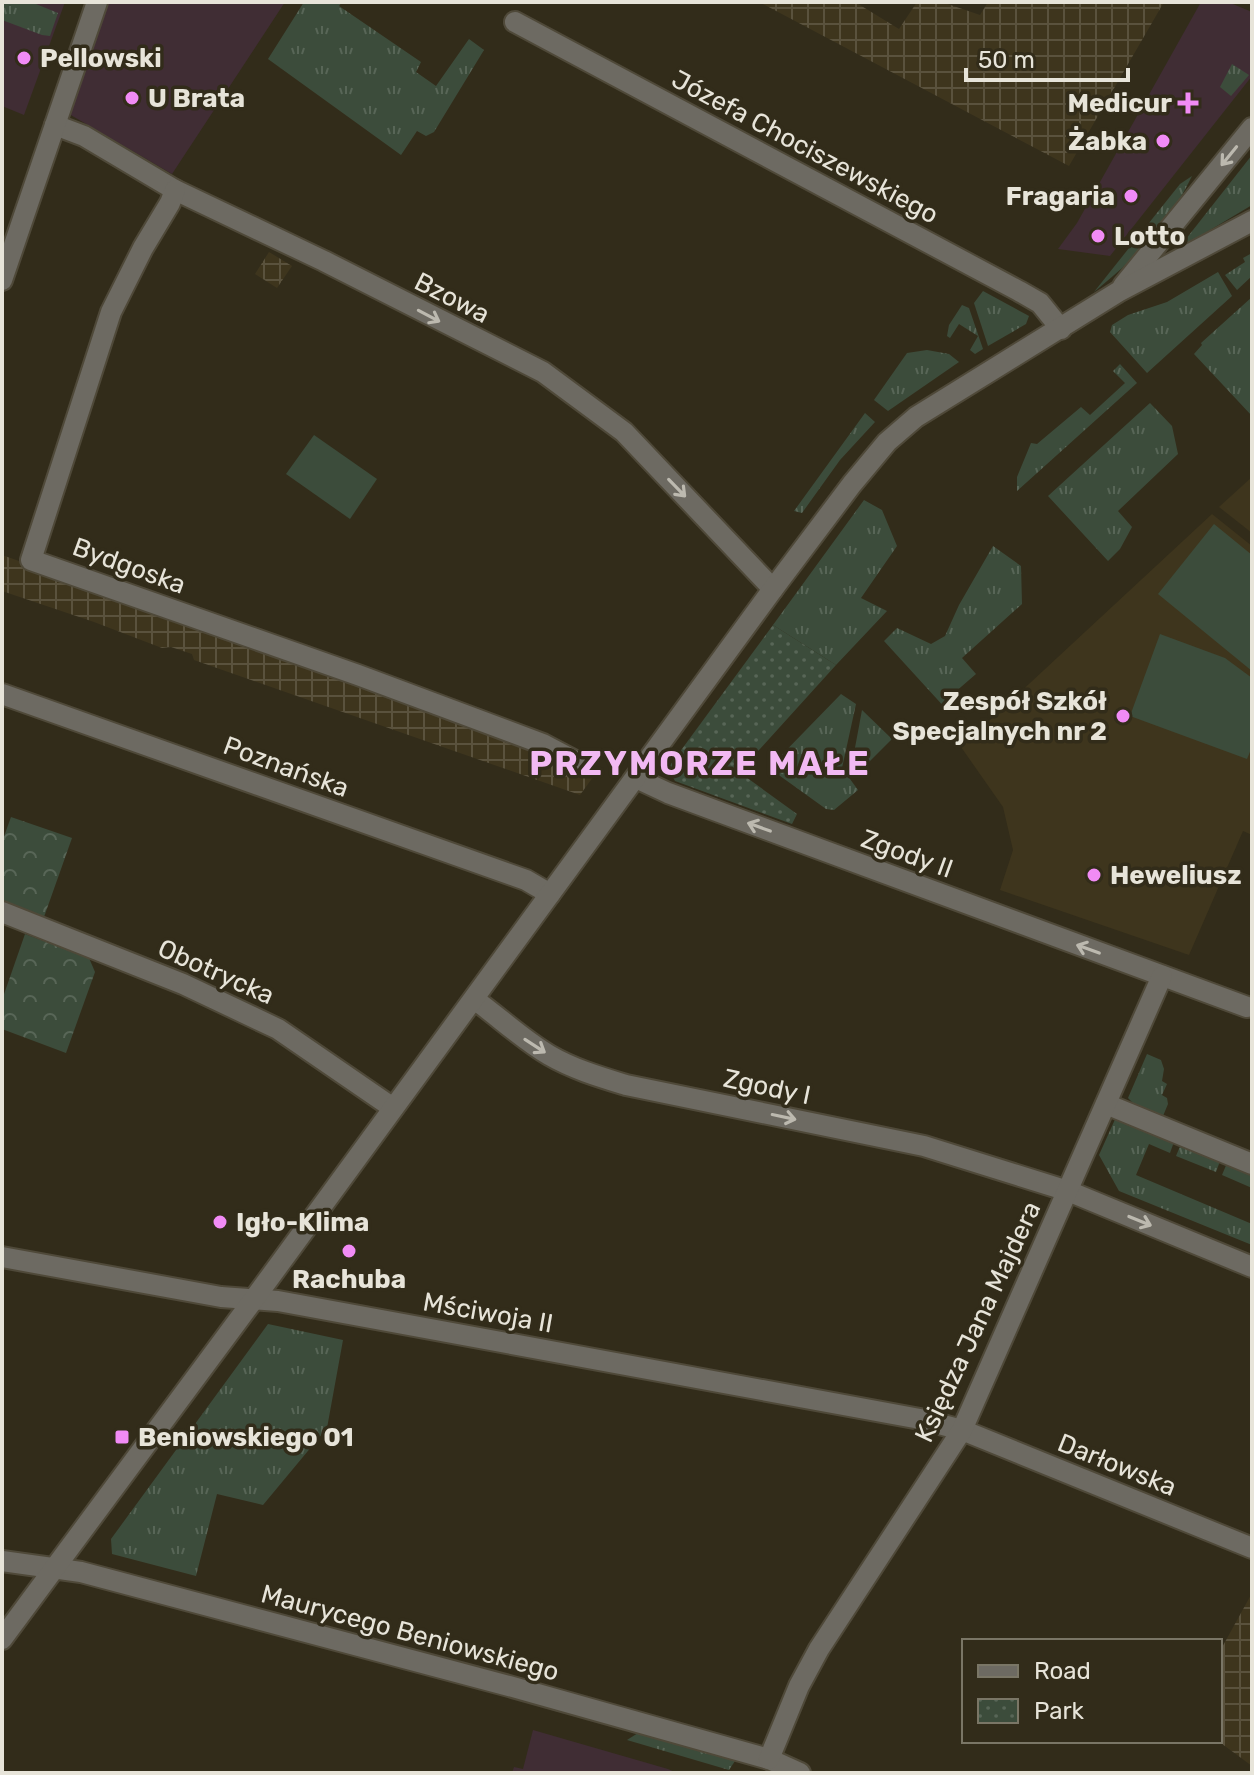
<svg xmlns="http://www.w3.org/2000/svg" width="1254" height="1775" font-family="Rubik,sans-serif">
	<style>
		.commercial { fill: #402d34 }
		.industrial { fill: url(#industrial-grid) }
		.built { fill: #3e351d }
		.grass { fill: url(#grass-tufts) }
		.forest { fill: url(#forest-crowns) }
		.park { fill: url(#park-dots) }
		.pitch { fill: #3c4c3b }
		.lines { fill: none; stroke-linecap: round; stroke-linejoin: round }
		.minor-casing { stroke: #4f4939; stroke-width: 24 }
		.minor { stroke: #6d6a62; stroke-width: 20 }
		.oneway { stroke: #bcb9af }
		.poi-dot { fill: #f18bf5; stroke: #322c1a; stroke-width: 3 }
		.labels { text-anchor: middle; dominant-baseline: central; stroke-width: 7; stroke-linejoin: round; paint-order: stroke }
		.poi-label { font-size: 26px; font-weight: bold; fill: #e7e4d9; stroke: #322c1a; text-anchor: start }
		.street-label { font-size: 26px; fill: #e7e4d9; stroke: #322c1a }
		.district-label { font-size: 34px; font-weight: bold; letter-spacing: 2px; fill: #f2b9f3; stroke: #322c1a }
	</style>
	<defs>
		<pattern id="industrial-grid" width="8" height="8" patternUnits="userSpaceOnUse" patternTransform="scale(2)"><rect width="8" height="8" fill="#3e351d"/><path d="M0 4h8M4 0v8" fill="none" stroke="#5a523d"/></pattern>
		<pattern id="grass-tufts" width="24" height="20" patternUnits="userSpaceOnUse" patternTransform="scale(2)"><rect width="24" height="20" fill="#3c4c3b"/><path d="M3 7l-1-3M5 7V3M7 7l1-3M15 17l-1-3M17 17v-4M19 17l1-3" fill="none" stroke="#586657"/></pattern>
		<pattern id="forest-crowns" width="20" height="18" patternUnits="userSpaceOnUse" patternTransform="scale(2)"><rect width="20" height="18" fill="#3c4c3b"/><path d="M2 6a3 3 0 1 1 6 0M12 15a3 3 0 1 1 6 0" fill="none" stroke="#586657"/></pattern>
		<pattern id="park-dots" width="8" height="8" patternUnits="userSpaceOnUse" patternTransform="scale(2)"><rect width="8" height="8" fill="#3c4c3b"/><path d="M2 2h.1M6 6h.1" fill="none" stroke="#586657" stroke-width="1.8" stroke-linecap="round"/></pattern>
	</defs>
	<rect width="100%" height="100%" fill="#322c1a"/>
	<g class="commercial">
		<path d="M2 2H65L24 115 2 106Z"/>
		<path d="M108 2H285L172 174 69 114Z"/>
		<path d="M1201 2H1228L1252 12V76L1110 256 1058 249 1077 223Z"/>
		<path d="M533 1730 668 1769 677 1773H512L514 1767 523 1769Z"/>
	</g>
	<g class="industrial">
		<path d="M759 2H855L899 29 917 2H942L980 15 988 2H1164L1069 166Z"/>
		<path d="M269 252 292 266 277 288 255 274Z"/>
		<path d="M2 555 411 700 596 773 580 795 194 660 192 654 171 647 162 648 94 622 2 591Z"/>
		<path d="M1252 1593V1766L1218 1741H1220V1651Z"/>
	</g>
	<g class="built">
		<path d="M1252 477V533L1219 507Z"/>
		<path d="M1212 514 1252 546V835L1243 831 1189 955 1000 890 1013 850 1003 807 961 747Z"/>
	</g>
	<g class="grass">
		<path d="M2 2H31L58 13 50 36 42 35 2 20Z"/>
		<path d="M304 2H342L339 6 421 62 416 72 436 86 469 39 484 50 434 132 426 136 417 131 401 155 268 59Z"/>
		<path d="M1232 64 1249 75 1231 96 1220 87Z"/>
		<path d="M1252 155V205L1185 245 1182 244Z"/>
		<path d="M1192 176C1166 229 1139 255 1094 292L1180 184Z"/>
		<path d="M1252 253V276L1237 290 1225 275 1245 262 1243 258Z"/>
		<path d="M1218 272 1232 296 1147 373 1110 332 1112 325 1128 315 1167 302Z"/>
		<path d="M983 291 1029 316 1026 324 988 346 974 303Z"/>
		<path d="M1252 297V416L1194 354 1202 345 1201 343Z"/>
		<path d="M962 305 969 308 983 349 975 354 970 350 978 336 959 324 950 338 947 336 949 325Z"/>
		<path d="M927 350 949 354 959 362 888 411 874 400 907 353Z"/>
		<path d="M1120 364 1137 383 1017 491V477L1031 443 1037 444 1081 407 1090 415 1125 383 1113 371Z"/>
		<path d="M1150 403 1172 426 1178 454 1118 511 1132 527 1120 549 1108 561 1048 496Z"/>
		<path d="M865 413 875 422 840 460 802 513 794 511Z"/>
		<path d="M864 500 882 510 897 546 861 598 887 611 836 665 773 625Z"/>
		<path d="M993 546 1021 566 1022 604 962 658 976 674 954 693 947 710 884 641 897 628 931 644 945 636 959 605Z"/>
		<path d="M841 694 856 704 842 768 858 790 834 810 826 809 769 768Z"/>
		<path d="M862 710 892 739 858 773 852 764Z"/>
		<path d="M1147 1054 1161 1060 1164 1069 1162 1081 1167 1084 1162 1095 1167 1098 1168 1104 1163 1116 1135 1105 1128 1098Z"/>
		<path d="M1117 1115 1175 1139 1170 1153 1149 1144 1136 1175 1252 1224V1245L1119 1191 1099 1155Z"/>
		<path d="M1181 1144 1220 1161 1216 1172 1176 1156Z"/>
		<path d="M1227 1163 1252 1171V1188L1222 1175Z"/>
		<path d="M268 1324 343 1340 327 1428 263 1505 217 1494 196 1576 112 1554 111 1539Z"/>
		<path d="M638 1733 735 1761 729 1770 627 1740Z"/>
	</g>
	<g class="forest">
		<path d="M11 817 72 838 44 917 2 901V842Z"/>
		<path d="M25 934 89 958 95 972 66 1053 2 1029V1000Z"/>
	</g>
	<path class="park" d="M773 625 836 665 739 772 797 814 792 824 675 781 668 768Z"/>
	<g class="pitch">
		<path d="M314 435 377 479 350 519 286 474Z"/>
		<path d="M1214 524 1252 555V671L1158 594Z"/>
		<path d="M1160 634 1225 658 1252 678V747L1247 759 1130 716Z"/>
	</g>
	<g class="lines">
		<g class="minor-casing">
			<g id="minor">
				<path d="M515 22 1019 291 1040 303 1061 329"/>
				<path d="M55 125 84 136 175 190 324 261 543 372 624 432 773 589"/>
				<path d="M175 190 170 203 143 248 111 312 31 560 358 675 543 744 581 764"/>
				<path d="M2 280 97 2"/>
				<path d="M1123 286 1252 128"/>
				<path d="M2 694 526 880 550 894"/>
				<path d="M636 778 668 793 1247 1007"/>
				<path d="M2 912 183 984 278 1029 393 1108"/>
				<path d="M474 999C499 1017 522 1039 549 1055 573 1069 600 1077 626 1085L924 1146 1068 1191 1252 1267"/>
				<path d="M1106 1104 1252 1164"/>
				<path d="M2 1257 221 1297 278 1301 920 1419 962 1430 1252 1548"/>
				<path d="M2 1561 81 1572 509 1686 769 1759 800 1773"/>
				<path d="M2 1639 254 1299 773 589 852 484 887 442 916 417 1118 292 1252 221"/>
				<path d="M769 1759 799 1686 819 1649 962 1430 1162 976"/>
			</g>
		</g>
		<use href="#minor" class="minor"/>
	</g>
	<defs><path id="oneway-shaft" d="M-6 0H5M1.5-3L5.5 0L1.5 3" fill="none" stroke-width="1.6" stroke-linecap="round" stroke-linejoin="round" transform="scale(2)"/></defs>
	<g class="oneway">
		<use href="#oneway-shaft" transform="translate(1229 156) rotate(129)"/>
		<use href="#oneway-shaft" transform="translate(429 316) rotate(28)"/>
		<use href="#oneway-shaft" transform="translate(677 488) rotate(46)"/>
		<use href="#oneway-shaft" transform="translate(759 827) rotate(-160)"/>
		<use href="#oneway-shaft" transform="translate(1088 949) rotate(-160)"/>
		<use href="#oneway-shaft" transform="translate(535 1046) rotate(33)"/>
		<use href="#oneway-shaft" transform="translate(784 1117) rotate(12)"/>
		<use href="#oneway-shaft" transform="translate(1140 1221) rotate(22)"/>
	</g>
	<g class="poi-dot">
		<circle cx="24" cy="58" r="8"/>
		<circle cx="132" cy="98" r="8"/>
		<path d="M1184 91h8v8h8v8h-8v8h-8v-8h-8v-8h8z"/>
		<circle cx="1163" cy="141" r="8"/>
		<circle cx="1131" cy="196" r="8"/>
		<circle cx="1098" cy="236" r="8"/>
		<circle cx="1123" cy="716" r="8"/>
		<circle cx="1094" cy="875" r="8"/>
		<circle cx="220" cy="1222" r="8"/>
		<circle cx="349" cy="1251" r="8"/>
		<rect x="114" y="1429" width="16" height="16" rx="4"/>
	</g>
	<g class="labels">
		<g class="poi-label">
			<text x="40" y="58">Pellowski</text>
			<text x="148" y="98">U Brata</text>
			<text x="1172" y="103" text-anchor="end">Medicur</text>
			<text x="1147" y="141" text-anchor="end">Żabka</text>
			<text x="1115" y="196" text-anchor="end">Fragaria</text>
			<text x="1114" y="236">Lotto</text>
			<text x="1107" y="701" text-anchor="end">Zespół Szkół<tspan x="1107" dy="30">Specjalnych nr 2</tspan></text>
			<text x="1110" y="875">Heweliusz</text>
			<text x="236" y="1222">Igło-Klima</text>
			<text x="349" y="1279" text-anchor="middle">Rachuba</text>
			<text x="138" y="1437">Beniowskiego 01</text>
		</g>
		<g class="street-label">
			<text transform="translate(805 147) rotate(28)">Józefa Chociszewskiego</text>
			<text transform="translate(452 298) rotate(27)">Bzowa</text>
			<text transform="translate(129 566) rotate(20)">Bydgoska</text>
			<text transform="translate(286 767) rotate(20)">Poznańska</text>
			<text transform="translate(907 854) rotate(20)">Zgody II</text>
			<text transform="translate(216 972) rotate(24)">Obotrycka</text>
			<text transform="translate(767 1087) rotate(12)">Zgody I</text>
			<text transform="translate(488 1313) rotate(10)">Mściwoja II</text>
			<text transform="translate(978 1322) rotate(-65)">Księdza Jana Majdera</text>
			<text transform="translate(1117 1465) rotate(22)">Darłowska</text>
			<text transform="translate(410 1633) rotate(15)">Maurycego Beniowskiego</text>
		</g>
		<g class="district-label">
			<text x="700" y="763">PRZYMORZE MAŁE</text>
		</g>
	</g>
	<rect width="1254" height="1775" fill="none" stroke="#e7e4d9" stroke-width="8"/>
	<rect x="962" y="1639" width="260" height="104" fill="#322c1a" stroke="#7a7666" stroke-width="2"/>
	<rect x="978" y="1665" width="40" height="12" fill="#6d6a62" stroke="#7a7666" stroke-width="2"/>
	<text x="1034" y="1679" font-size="24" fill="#e7e4d9">Road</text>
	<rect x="978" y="1699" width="40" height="24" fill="url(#park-dots)" stroke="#7a7666" stroke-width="2"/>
	<text x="1034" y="1719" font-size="24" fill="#e7e4d9">Park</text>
	<path d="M966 68v12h162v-12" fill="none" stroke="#e7e4d9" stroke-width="4"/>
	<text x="978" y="68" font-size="24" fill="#e7e4d9" stroke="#322c1a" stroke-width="6" paint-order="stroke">50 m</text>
</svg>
